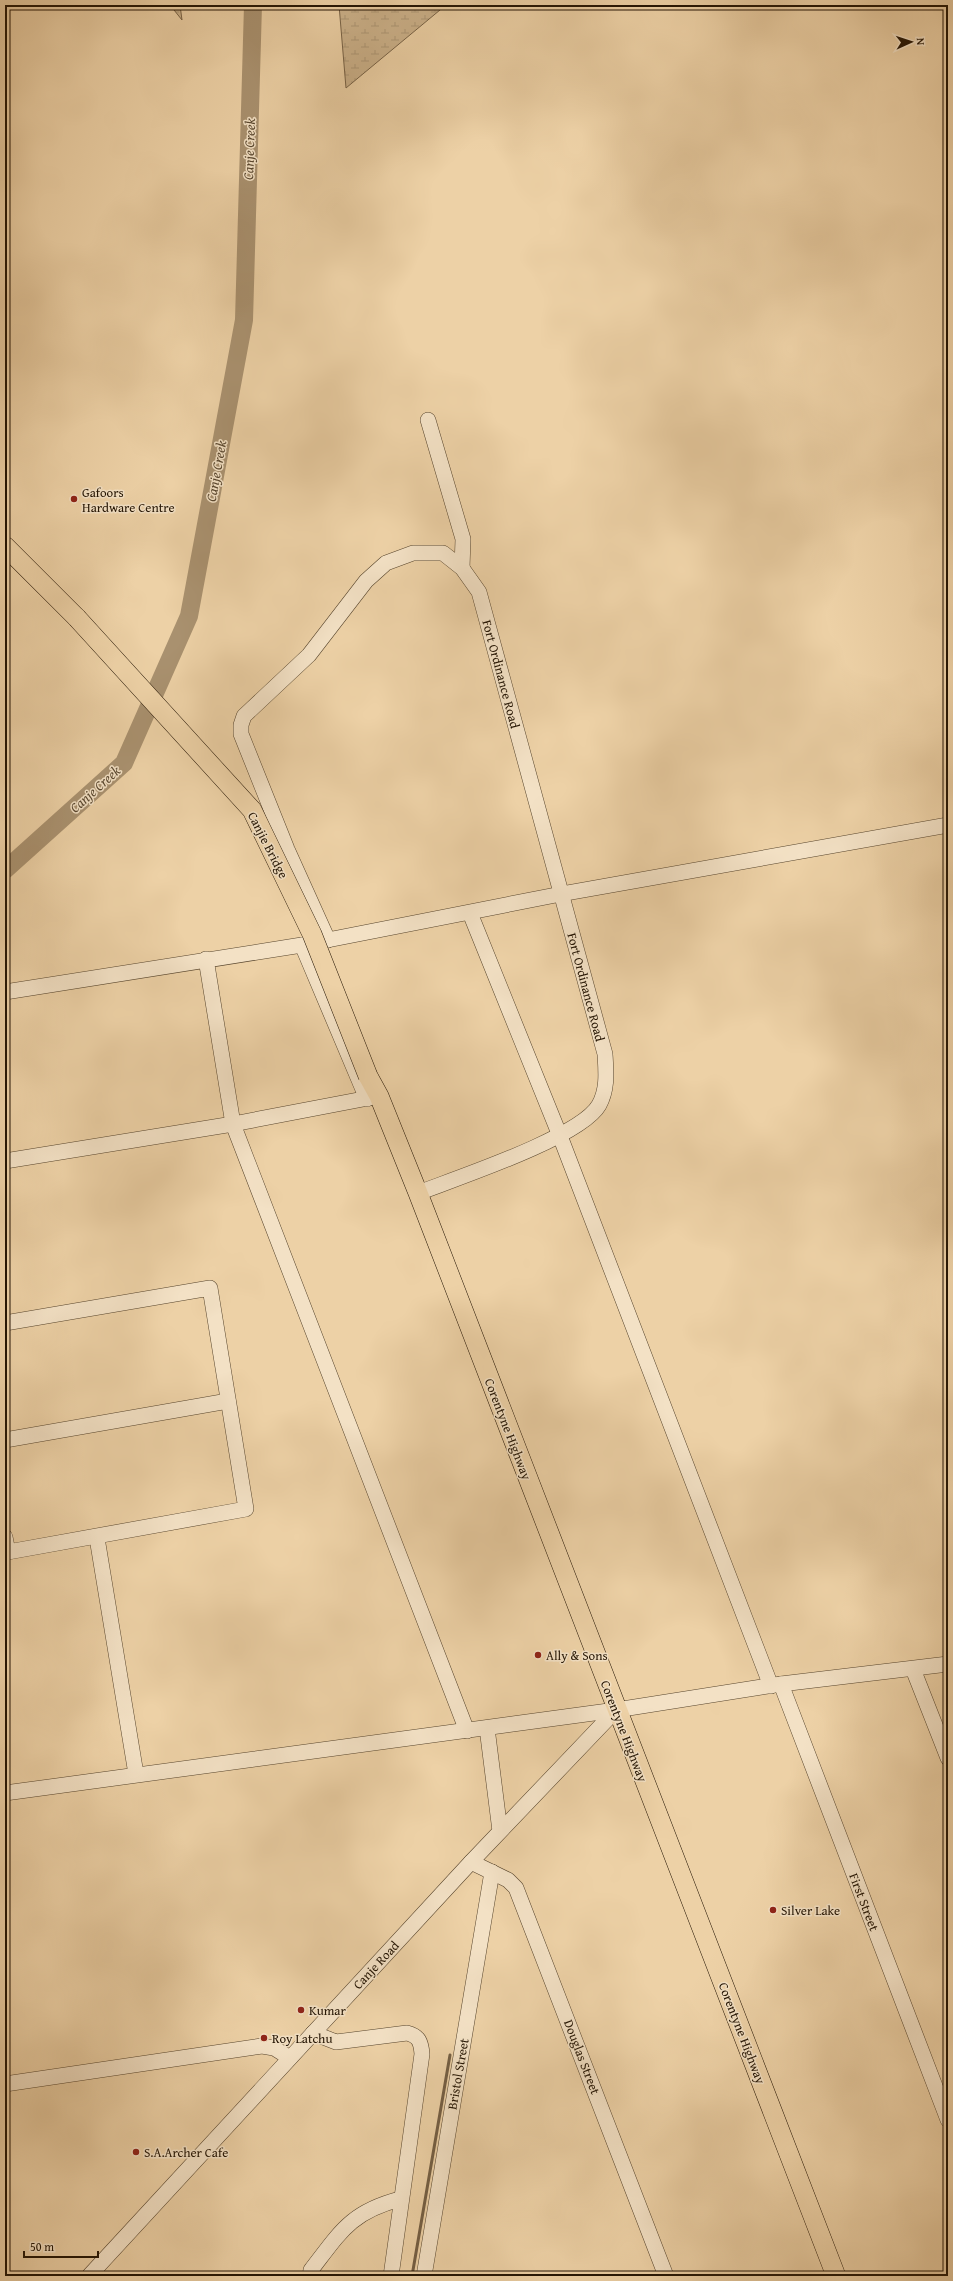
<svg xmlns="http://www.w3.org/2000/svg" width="953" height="2281" font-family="'Gentium Book Plus',serif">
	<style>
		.wetland { fill: url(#wetland-marsh); stroke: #786347 }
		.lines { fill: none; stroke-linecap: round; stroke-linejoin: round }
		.stream { stroke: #745f44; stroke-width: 3 }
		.river { stroke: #a9916f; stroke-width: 18 }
		.minor-casing { stroke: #56442c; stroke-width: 16 }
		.major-casing { stroke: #241504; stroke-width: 20 }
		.minor { stroke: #f3e1c5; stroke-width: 15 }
		.major { stroke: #edd1a6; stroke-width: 19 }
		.major-bridge-casing { stroke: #241504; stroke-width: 20; stroke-linecap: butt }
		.major-bridge { stroke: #edd1a6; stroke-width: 19 }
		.poi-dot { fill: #8f2418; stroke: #f3e1c5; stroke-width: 1.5 }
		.labels { text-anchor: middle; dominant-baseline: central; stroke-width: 3; stroke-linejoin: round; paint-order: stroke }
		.poi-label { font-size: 13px; fill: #241504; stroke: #f3e1c5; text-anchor: start }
		.street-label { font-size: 13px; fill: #241504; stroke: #f3e1c5 }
		.water-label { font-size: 14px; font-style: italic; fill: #59472f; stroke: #f3e1c5 }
	</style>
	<defs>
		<pattern id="wetland-marsh" width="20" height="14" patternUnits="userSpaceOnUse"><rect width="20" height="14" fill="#cbb18a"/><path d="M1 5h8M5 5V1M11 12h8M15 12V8" fill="none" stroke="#ae9775"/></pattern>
	</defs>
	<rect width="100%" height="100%" fill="#edd1a6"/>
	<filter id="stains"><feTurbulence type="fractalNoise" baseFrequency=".005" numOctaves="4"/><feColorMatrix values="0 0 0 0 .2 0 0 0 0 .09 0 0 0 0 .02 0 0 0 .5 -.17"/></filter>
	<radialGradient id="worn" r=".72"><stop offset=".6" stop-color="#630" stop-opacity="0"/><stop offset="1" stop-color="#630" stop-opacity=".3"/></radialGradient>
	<g class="wetland">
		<path d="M170 5H180L182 20Z"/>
		<path d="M339 5H446L346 88Z"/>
	</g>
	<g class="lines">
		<path class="stream" d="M412 2276 450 2055"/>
		<path class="river" d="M5 870 124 763 189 616 244 320 253 5"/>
		<g class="minor-casing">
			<g id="minor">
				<path d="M428 420 463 539 462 568"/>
				<path d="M470 913 560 1136 771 1686"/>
				<path d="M328 940 287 849 241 734V725L244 716 309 655 366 581 386 563 413 553H443L462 568 479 592 605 1054C606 1071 608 1089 599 1105 581 1137 457 1178 418 1193"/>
				<path d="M302 945 367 1099"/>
				<path d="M206 959 233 1124 467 1731"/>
				<path d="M5 992 302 945 561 894 948 825"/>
				<path d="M5 1161 233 1124 379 1096"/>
				<path d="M5 1323 210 1288 246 1509 8 1552 5 1537"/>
				<path d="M5 1440 228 1401"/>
				<path d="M97 1538 136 1774"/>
				<path d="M913 1669 948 1758"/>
				<path d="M781 1684 948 2120"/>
				<path d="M487 1728 500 1831"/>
				<path d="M5 1793 616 1710 781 1684 948 1664"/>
				<path d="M471 1862 508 1880 516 1888 666 2276"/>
				<path d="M313 2033 336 2042 407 2033C419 2036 421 2042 422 2054L391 2276"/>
				<path d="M5 2084 262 2046 274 2048 290 2058"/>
				<path d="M89 2276 471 1862 616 1710"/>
				<path d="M310 2276 311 2270C341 2231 351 2212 400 2199"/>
				<path d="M424 2276 492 1872"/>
			</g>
		</g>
		<g class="major-casing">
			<g id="major">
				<path d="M5 546 77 618"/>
				<path d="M368 1076 379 1096 418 1193 836 2276"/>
			</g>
		</g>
		<use href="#minor" class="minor"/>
		<use href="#major" class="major"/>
		<g class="major-bridge-casing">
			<path id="major-bridge" d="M77 618 252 810 312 934 368 1076"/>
		</g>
		<use href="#major-bridge" class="major-bridge"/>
	</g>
	<g class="poi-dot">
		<circle cx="74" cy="499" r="4"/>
		<circle cx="538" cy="1655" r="4"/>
		<circle cx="773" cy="1910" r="4"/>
		<circle cx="301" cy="2010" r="4"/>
		<circle cx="264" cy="2038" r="4"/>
		<circle cx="136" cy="2152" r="4"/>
	</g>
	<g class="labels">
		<g class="poi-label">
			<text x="82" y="492">Gafoors<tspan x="82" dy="15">Hardware Centre</tspan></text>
			<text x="546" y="1655">Ally &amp; Sons</text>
			<text x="781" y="1910">Silver Lake</text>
			<text x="309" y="2010">Kumar</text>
			<text x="272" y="2038">Roy Latchu</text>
			<text x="144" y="2152">S.A.Archer Cafe</text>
		</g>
		<g class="street-label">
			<text transform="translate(501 674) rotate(75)">Fort Ordinance Road</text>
			<text transform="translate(268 845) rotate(63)">Canjie Bridge</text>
			<text transform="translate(586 987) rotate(75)">Fort Ordinance Road</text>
			<text transform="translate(508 1429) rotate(69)">Corentyne Highway</text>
			<text transform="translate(624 1731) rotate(69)">Corentyne Highway</text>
			<text transform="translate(864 1902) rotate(69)">First Street</text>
			<text transform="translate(376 1965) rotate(-47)">Canje Road</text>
			<text transform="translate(742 2033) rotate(69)">Corentyne Highway</text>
			<text transform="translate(582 2057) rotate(69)">Douglas Street</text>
			<text transform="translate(458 2074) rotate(-80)">Bristol Street</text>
		</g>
		<g class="water-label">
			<text transform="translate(249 149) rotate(-88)">Canje Creek</text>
			<text transform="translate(216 471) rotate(-80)">Canje Creek</text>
			<text transform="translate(95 789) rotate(-42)">Canje Creek</text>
		</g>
	</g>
	<rect width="953" height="2281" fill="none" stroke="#edd1a6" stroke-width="20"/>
	<rect x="6" y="6" width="941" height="2269" fill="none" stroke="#241504" stroke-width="2"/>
	<rect x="10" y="10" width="933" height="2261" fill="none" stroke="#241504"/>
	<g transform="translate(911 42) rotate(87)" stroke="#f3e1c5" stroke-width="3" paint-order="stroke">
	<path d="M0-3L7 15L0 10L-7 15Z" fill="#241504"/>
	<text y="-6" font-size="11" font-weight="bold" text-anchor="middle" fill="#241504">N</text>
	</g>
	<path d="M24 2251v6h74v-6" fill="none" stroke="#241504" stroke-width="2"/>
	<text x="30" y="2251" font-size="12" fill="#241504" stroke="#f3e1c5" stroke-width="3" paint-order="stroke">50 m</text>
	<rect width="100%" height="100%" filter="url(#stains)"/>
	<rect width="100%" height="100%" fill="url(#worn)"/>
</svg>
